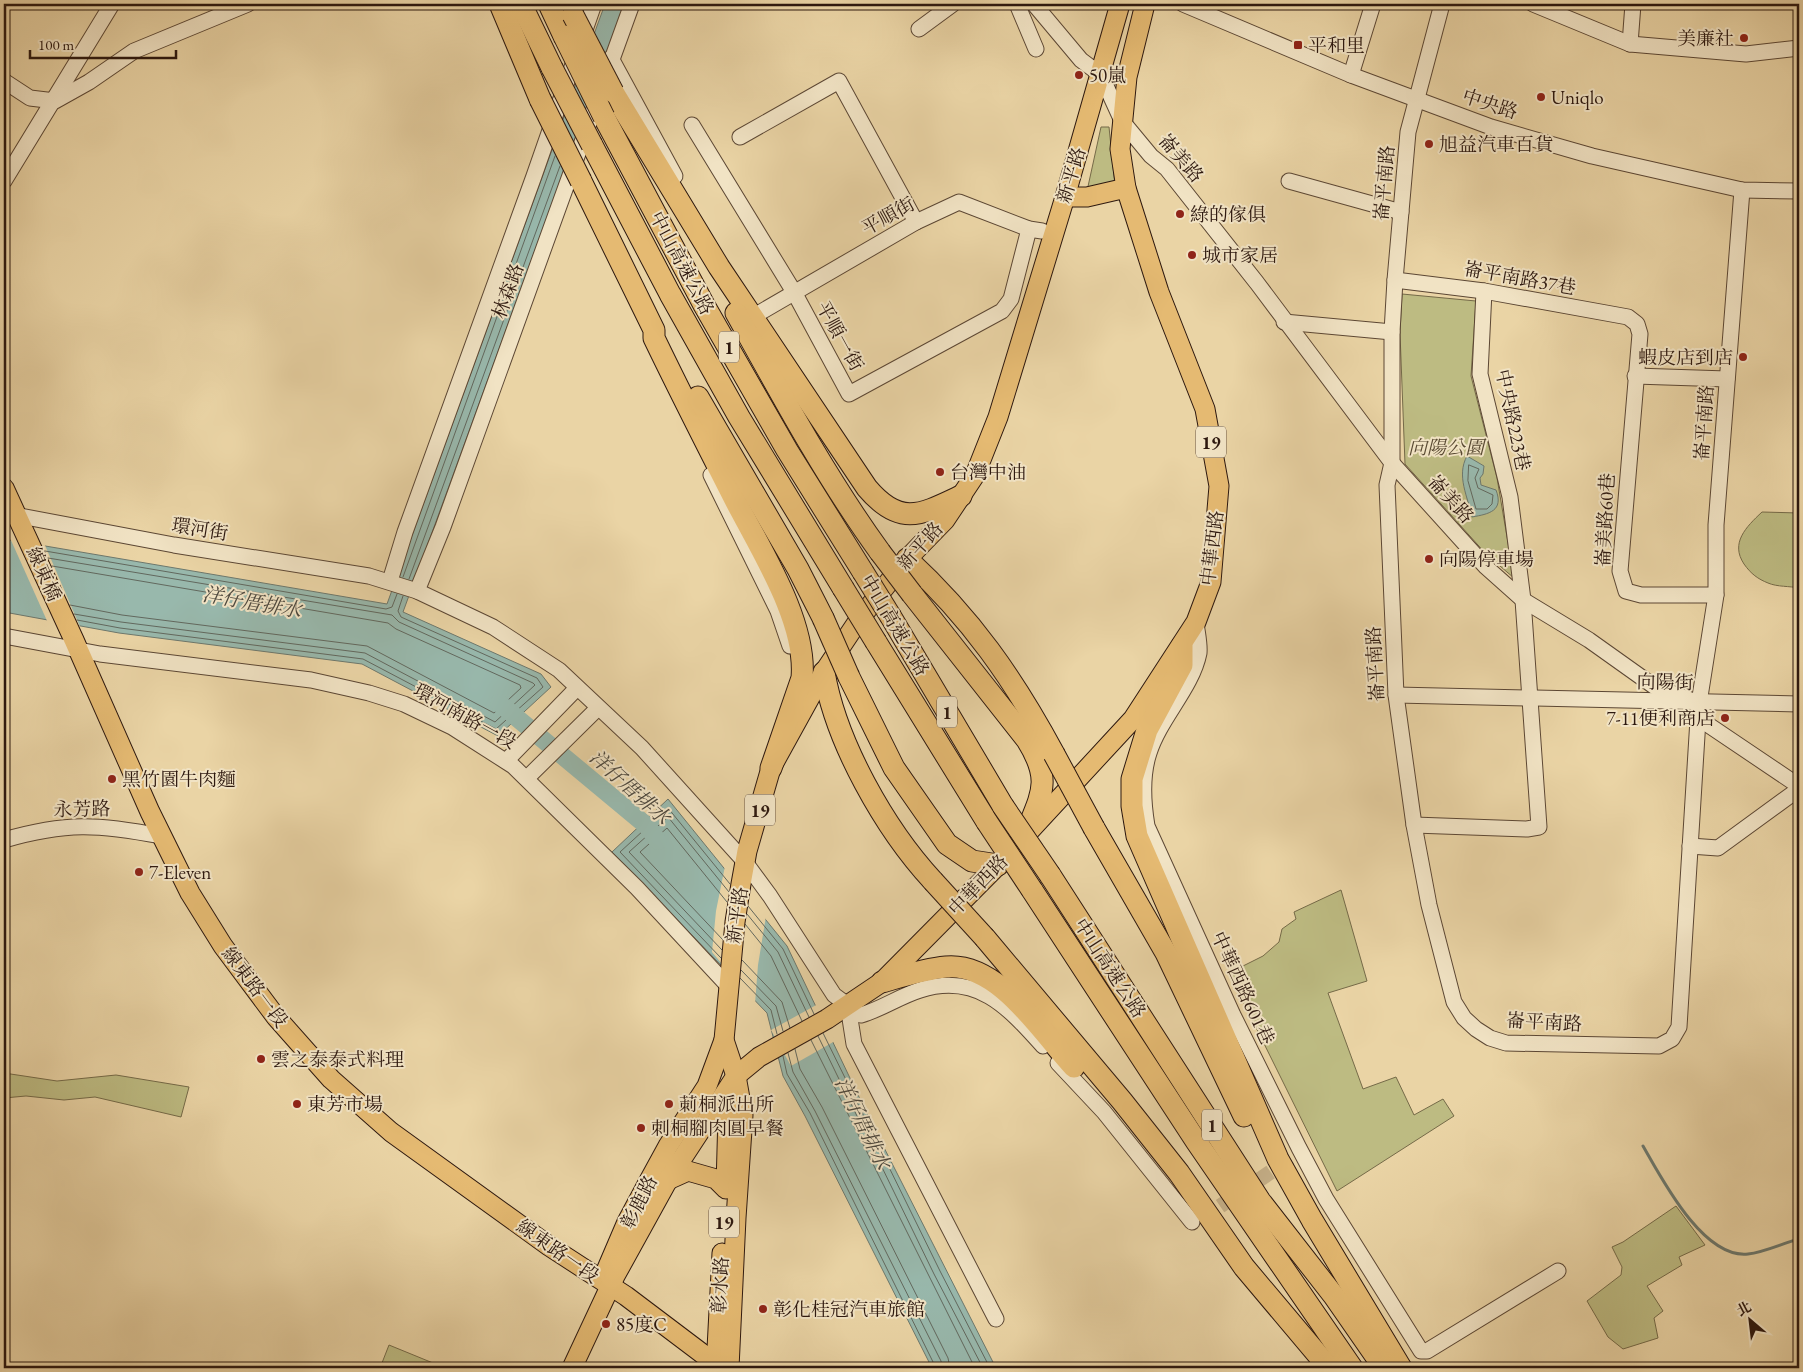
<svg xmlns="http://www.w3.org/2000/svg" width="1803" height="1372" font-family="'EB Garamond','Noto Serif TC',serif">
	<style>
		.green { fill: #bdbb82; stroke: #756a48 }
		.water { fill: #98b8ac; stroke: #6d786d }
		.pier { fill: #ead4a5 }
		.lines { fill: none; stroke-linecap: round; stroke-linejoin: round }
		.shore { stroke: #62685e; stroke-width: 1 }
		.stream { stroke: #6d786d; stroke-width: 3 }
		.river { stroke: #98b8ac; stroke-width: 18 }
		.minor-tunnel { stroke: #c4ae87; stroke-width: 15; stroke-dasharray: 15 8; stroke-linecap: butt }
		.minor-casing { stroke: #5c4734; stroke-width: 17 }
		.major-casing { stroke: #2d180f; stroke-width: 21 }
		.highway-casing { stroke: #2d180f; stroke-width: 23 }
		.minor { stroke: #f1e3c4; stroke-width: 15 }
		.major { stroke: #e5ba72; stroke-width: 19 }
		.highway { stroke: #e5ba72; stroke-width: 21 }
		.highway-bridge-casing { stroke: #2d180f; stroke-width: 23; stroke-linecap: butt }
		.highway-bridge { stroke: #e5ba72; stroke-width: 21 }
		.poi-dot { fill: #8f2418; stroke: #f1e3c4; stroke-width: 2 }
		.labels { text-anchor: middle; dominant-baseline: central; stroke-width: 4; stroke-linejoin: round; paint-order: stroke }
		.shield { fill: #f1e3c4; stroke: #685545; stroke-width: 1 }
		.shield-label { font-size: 18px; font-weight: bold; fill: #2d180f }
		.poi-label { font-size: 19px; fill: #2d180f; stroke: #f1e3c4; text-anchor: start }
		.street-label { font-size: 19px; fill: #2d180f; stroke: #f1e3c4 }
		.park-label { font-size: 19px; font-style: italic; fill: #584932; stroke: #f1e3c4 }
		.water-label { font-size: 20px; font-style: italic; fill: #4d483e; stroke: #f1e3c4 }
	</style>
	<rect width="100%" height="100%" fill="#ead4a5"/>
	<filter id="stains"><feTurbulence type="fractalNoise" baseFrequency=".004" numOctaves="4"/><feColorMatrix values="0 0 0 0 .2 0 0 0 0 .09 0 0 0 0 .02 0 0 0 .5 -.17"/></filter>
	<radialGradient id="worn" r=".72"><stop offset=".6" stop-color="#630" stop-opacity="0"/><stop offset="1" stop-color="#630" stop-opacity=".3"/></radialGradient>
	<g class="green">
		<path d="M1101 127H1109L1115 186 1087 191Z"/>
		<path d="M1402 294 1476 301 1471 376 1497 478 1514 578 1487 555 1405 464 1400 333Z"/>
		<path d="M1762 512 1799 513V588C1790 586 1777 587 1768 583 1758 579 1751 574 1744 564 1730 543 1746 527 1762 512Z"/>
		<path d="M1341 890 1367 981 1328 993 1363 1089 1396 1077 1414 1115 1443 1099 1454 1116 1337 1191 1229 973 1263 956 1279 942 1282 929 1296 919 1294 912Z"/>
		<path d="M4 1073 57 1081 116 1075 189 1087 181 1117 95 1097 64 1100 26 1096 4 1098Z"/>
		<path d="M1676 1206 1705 1245 1679 1257 1682 1265 1647 1286 1663 1311 1654 1318 1658 1338 1623 1349 1608 1337 1587 1301 1621 1275 1622 1267 1612 1247 1623 1242Z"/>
		<path d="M389 1345 433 1363 430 1368H380Z"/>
	</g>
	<g class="water">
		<path d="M605 4H625L403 612 541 674 551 687 498 736 362 664 119 633 4 612V539L387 604Z"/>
		<path d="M1467 456 1484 466 1483 474 1480 478 1481 485 1496 490C1504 511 1489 514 1472 517 1468 497 1456 476 1467 456Z"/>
		<path d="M668 799 787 946 870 1120 996 1368H932L805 1116 783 1076 767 1013 612 852Z"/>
	</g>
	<g class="pier">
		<path d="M10 538 44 543 81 629 48 623Z"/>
		<path d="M725 866 766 916 758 965 755 1004 712 952 716 911Z"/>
		<path d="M818 1004 835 1041 791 1066 771 1030Z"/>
	</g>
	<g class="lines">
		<g class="shore">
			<path d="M1469 465 1479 469 1475 478 1478 488 1493 495 1492 504 1487 509H1476L1468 481Z"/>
			<path d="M45 551 386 609 392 607 397 594"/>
			<path d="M48 558 392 615 399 622 533 683 535 685 495 722 365 653 121 622 74 614"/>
			<path d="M52 566 388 623 396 629 520 685 521 688 494 713 367 646 122 615 70 605"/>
			<path d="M403 577 555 156"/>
			<path d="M409 579 560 166"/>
			<path d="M77 620 120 628 363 659 496 729 543 687 537 678 401 617 398 611 403 596"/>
			<path d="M748 906 783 949 814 1014"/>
			<path d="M747 914 778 952 809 1017"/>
			<path d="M745 924 771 956 802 1021"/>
			<path d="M723 940 640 852 667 828 727 902"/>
			<path d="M722 950 629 852 668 817 729 892"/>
			<path d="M721 958 620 852 668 808 730 884"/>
			<path d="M742 960 782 1002 790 1028"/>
			<path d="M741 970 776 1006 783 1031"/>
			<path d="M740 978 771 1010 777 1034"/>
			<path d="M823 1033 940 1271 990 1368"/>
			<path d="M818 1036 934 1274 983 1368"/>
			<path d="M811 1040 975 1368"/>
			<path d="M795 1049 800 1069 822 1107 948 1358 950 1368"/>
			<path d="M788 1053 793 1072 815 1111 941 1361 942 1368"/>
			<path d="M783 1056 787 1074 810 1113 936 1368"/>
		</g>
		<path class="stream" d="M1643 1146C1662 1179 1703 1259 1748 1254 1765 1252 1783 1243 1799 1239"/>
		<path class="river" d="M499 703 647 826 658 841"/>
		<path class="minor-tunnel" d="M1201 1219 1284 1163 1299 1148"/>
		<g class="minor-casing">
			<g id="minor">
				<path d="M1017 4 1036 49"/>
				<path d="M1034 4 1081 60 1101 75 1127 77"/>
				<path d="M1183 4 1351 75 1491 127 1592 156 1742 190 1799 191"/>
				<path d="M1442 4 1408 132 1395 280 1392 332V463L1387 485 1396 695 1414 825 1429 905 1454 1002 1464 1018 1476 1029 1490 1038 1506 1043 1659 1046 1672 1039 1679 1027 1699 703 1716 595V525L1742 190"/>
				<path d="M1533 4 1630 44 1746 54 1799 48"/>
				<path d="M919 29 953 4"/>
				<path d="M1630 44 1633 4"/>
				<path d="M611 58 675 176"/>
				<path d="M1101 75 1122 121 1151 156 1167 169 1257 283 1392 463 1486 567 1523 600 1589 640 1655 687 1699 703 1707 724 1799 786"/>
				<path d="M1351 75 1373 4"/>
				<path d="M4 81 30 98 55 101 89 82 134 51 248 4"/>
				<path d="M692 125 794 292 849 394 1002 311 1011 299 1029 229"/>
				<path d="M740 137 839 81 916 222"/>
				<path d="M4 181 112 4"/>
				<path d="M1289 181 1401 212"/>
				<path d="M1395 280 1484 291 1628 317 1637 324 1640 334 1620 571 1626 591 1641 595H1716"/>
				<path d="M761 312 916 222 959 202 1029 229 1042 231"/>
				<path d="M1284 322 1392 332"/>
				<path d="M1635 376 1727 379"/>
				<path d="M711 475 778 611 790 646"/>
				<path d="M4 513 174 545 369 576 417 591 493 627 559 670 642 748 745 862 770 896 834 995 861 1015C882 1009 900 996 920 990 977 972 1008 1007 1043 1046"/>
				<path d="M390 581 405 532 534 176 594 4"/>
				<path d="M417 591 443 527 632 4"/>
				<path d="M1196 622C1197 632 1200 644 1199 653 1192 688 1160 718 1149 753 1141 777 1143 802 1147 826L1233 1015 1299 1148 1326 1199 1421 1351H1427L1558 1271"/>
				<path d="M4 636 100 654 311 680 369 693 404 704 452 727 513 766 637 888 729 987"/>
				<path d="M1396 695 1799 704"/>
				<path d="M506 761 577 688"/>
				<path d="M527 778 598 708"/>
				<path d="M1414 825 1527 829 1539 827 1523 600 1510 497 1480 374 1484 291"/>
				<path d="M4 840C66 822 98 824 161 836"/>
				<path d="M1690 846 1718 848 1799 789"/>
				<path d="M848 1006 854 1044 996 1319"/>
				<path d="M1058 1063 1104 1112 1192 1222"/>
			</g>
		</g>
		<g class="major-casing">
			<g id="major">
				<path d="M1065 197H1087L1126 188"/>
				<path d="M4 488 74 640 150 812 190 893 223 946 276 1017 331 1079 391 1132 549 1246 626 1296 716 1364 727 1368"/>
				<path d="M668 1180 688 1171 716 1179 726 1189"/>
				<path d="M726 1186 728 1114 734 1087"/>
				<path d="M606 1271 627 1222 650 1179 668 1146 707 1086 724 1040"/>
				<path d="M572 1368 615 1276 668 1180 736 1076 759 1057 827 1019 882 982 998 865 1133 719 1196 622 1211 582 1219 486 1205 409 1159 292 1126 188 1120 149 1127 77 1145 4"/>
				<path d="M716 1368 722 1253"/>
				<path d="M729 1368 736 1218 743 1115 736 1076 724 1040 735 922 741 884 747 851 771 768 824 672 858 621 907 559 945 520 975 475 998 417 1065 197 1120 4"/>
			</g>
		</g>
		<g class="highway-casing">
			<g id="highway">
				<path d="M500 4 540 99"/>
				<path d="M521 4 552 68"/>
				<path d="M549 4 564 36"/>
				<path d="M613 92 719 267 867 488C900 527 921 515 961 496"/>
				<path d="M604 117 704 305 787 450 863 572"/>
				<path d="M592 145 670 294 739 417 843 588"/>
				<path d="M581 181 654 330V338C680 392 707 445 734 498 760 549 807 621 802 678L771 768"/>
				<path d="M736 313C781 394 825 476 880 552"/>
				<path d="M698 397 798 569 823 618"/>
				<path d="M907 559C971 618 1013 678 1054 754"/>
				<path d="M912 594 1027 740C1052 780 1042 793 1026 833"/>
				<path d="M891 617 1003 806"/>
				<path d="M876 642 987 822"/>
				<path d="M1182 646V665L1147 730 1132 779V806L1137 836 1278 1159 1312 1220 1401 1368"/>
				<path d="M824 672C836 743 885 829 933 881"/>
				<path d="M849 677 894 768 947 844 972 861 998 865"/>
				<path d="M1094 828 1166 953 1244 1116"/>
				<path d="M1050 875 1260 1201 1334 1296 1384 1368"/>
				<path d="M1032 890 1196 1141 1352 1368"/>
				<path d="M985 938 1122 1101 1179 1173 1244 1267 1329 1368"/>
				<path d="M882 982C903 976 924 969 946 967 999 962 1042 1033 1074 1067"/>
			</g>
		</g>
		<use href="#minor" class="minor"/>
		<use href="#major" class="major"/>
		<use href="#highway" class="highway"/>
		<g class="highway-bridge-casing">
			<g id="highway-bridge">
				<path d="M573 15 613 92"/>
				<path d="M564 36 604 117"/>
				<path d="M552 68 592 145"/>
				<path d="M540 99 581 181"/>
				<path d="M880 552 912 594"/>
				<path d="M863 572 891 617"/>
				<path d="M843 588 876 642"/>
				<path d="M823 618 849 677"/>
				<path d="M1054 754 1094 828"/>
				<path d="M1003 806 1050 875"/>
				<path d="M987 822 1032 890"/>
				<path d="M933 881 985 938"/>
			</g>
		</g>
		<use href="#highway-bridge" class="highway-bridge"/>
	</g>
	<g class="poi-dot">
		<circle cx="1744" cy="38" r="5"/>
		<rect x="1293" y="40" width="10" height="10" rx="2.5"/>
		<circle cx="1079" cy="75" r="5"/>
		<circle cx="1541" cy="97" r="5"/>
		<circle cx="1429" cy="144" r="5"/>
		<circle cx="1180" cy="214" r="5"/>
		<circle cx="1192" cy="255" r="5"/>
		<circle cx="1743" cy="357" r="5"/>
		<circle cx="940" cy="472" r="5"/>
		<circle cx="1429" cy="559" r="5"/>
		<circle cx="1725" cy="718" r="5"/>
		<circle cx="112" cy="779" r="5"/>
		<circle cx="139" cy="872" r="5"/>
		<circle cx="261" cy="1059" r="5"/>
		<circle cx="297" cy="1104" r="5"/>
		<circle cx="669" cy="1104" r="5"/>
		<circle cx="641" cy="1128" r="5"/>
		<circle cx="763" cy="1309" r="5"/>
		<circle cx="606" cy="1324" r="5"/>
	</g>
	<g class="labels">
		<g class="shield">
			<rect x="719" y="331.5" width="20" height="31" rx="4"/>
			<rect x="1196" y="426.5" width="30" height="31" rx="4"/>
			<rect x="937" y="696.5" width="20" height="31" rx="4"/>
			<rect x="745" y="794.5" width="30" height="31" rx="4"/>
			<rect x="1202" y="1109.5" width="20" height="31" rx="4"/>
			<rect x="709" y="1206.5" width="30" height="31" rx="4"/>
		</g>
		<g class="shield-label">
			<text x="729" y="347">1</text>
			<text x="1211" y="442">19</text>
			<text x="947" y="712">1</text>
			<text x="760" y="810">19</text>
			<text x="1212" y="1125">1</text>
			<text x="724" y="1222">19</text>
		</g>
		<g class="poi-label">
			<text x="1734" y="38" text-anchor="end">美廉社</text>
			<text x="1308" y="45">平和里</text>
			<text x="1089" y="75">50嵐</text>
			<text x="1551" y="97">Uniqlo</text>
			<text x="1439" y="144">旭益汽車百貨</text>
			<text x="1190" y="214">綠的傢俱</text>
			<text x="1202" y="255">城市家居</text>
			<text x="1733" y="357" text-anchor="end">蝦皮店到店</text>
			<text x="950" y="472">台灣中油</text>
			<text x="1439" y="559">向陽停車場</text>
			<text x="1715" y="718" text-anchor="end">7-11便利商店</text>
			<text x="122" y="779">黑竹園牛肉麵</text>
			<text x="149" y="872">7-Eleven</text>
			<text x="271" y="1059">雲之泰泰式料理</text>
			<text x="307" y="1104">東芳市場</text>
			<text x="679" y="1104">莿桐派出所</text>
			<text x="651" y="1128">刺桐腳肉圓早餐</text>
			<text x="773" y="1309">彰化桂冠汽車旅館</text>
			<text x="616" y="1324">85度C</text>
		</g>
		<g class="street-label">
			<text transform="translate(1490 104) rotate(18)">中央路</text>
			<text transform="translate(1181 158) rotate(49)">崙美路</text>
			<text transform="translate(1071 175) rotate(-73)">新平路</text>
			<text transform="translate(1384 183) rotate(-85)">崙平南路</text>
			<text transform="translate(888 216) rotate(-29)">平順街</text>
			<text transform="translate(682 263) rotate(62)">中山高速公路</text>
			<text transform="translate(1520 278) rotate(10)">崙平南路37巷</text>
			<text transform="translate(508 291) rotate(-70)">林森路</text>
			<text transform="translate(840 336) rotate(61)">平順一街</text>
			<text transform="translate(1513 420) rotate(78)">中央路223巷</text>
			<text transform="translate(1704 423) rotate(-86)">崙平南路</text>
			<text transform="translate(1451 499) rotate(48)">崙美路</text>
			<text transform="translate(1605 520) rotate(-87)">崙美路60巷</text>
			<text transform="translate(200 529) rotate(9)">環河街</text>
			<text transform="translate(920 546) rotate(-48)">新平路</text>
			<text transform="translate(1212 548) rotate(-83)">中華西路</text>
			<text transform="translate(44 574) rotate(66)">線東橋</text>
			<text transform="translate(895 625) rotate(59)">中山高速公路</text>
			<text transform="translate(1375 664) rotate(-93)">崙平南路</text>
			<text transform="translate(1665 682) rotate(1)">向陽街</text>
			<text transform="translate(465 716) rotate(29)">環河南路一段</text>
			<text transform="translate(82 809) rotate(-1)">永芳路</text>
			<text transform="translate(978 885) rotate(-46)">中華西路</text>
			<text transform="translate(737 915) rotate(-82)">新平路</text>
			<text transform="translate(1110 968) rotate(57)">中山高速公路</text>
			<text transform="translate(255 987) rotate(53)">線東路一段</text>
			<text transform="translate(1243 988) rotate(65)">中華西路601巷</text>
			<text transform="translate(1544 1022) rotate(3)">崙平南路</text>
			<text transform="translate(639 1202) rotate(-63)">彰鹿路</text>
			<text transform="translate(558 1251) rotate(35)">線東路一段</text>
			<text transform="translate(720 1285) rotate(-87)">彰水路</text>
		</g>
		<g class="park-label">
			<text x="1446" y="447">向陽公園</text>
		</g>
		<g class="water-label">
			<text transform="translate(252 602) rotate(10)">洋仔厝排水</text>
			<text transform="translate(630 787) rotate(42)">洋仔厝排水</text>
			<text transform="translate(863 1123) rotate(64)">洋仔厝排水</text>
		</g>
	</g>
	<rect width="1803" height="1372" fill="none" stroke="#ead4a5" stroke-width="20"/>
	<rect x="5" y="5" width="1793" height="1362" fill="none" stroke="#2d180f" stroke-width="2.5"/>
	<rect x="10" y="10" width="1783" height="1352" fill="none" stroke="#2d180f"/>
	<g transform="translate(1750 1320) rotate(332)" stroke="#f1e3c4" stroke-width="4" paint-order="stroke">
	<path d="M0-4L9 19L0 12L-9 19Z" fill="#2d180f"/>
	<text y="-8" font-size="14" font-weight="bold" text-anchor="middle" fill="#2d180f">北</text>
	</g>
	<path d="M30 50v8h146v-8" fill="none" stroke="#2d180f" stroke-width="2.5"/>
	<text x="38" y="50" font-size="15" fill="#2d180f" stroke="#f1e3c4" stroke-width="4" paint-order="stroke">100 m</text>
	<rect width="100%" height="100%" filter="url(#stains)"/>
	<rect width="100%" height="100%" fill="url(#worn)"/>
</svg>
